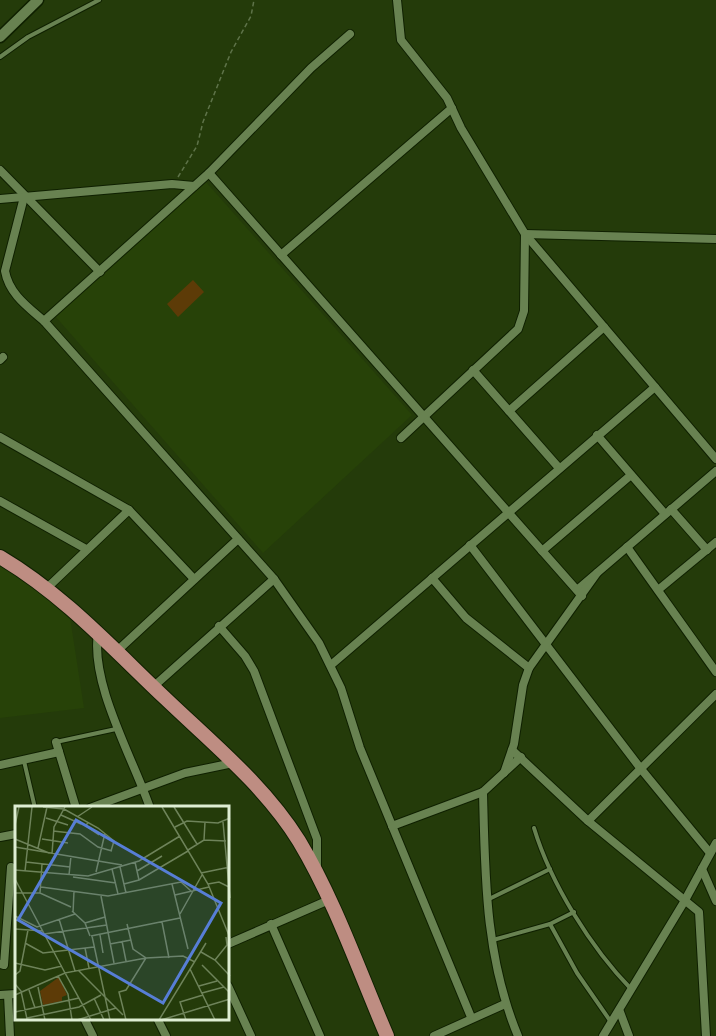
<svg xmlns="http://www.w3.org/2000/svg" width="716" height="1036" font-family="'Work Sans',sans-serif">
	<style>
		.built { fill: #274208 }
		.green { fill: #5d3b07 }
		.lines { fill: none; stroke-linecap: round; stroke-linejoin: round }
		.service-casing { stroke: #0f2000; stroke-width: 6 }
		.minor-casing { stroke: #0f2000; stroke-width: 10 }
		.tertiary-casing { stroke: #0f2000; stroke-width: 13 }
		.primary-casing { stroke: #0f2000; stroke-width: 16 }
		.path { stroke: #5e7349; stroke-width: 1.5; stroke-dasharray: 4.5 3; stroke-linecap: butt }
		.service { stroke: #688251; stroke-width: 4 }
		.minor { stroke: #688251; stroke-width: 8 }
		.tertiary { stroke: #688251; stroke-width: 10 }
		.primary { stroke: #be8d82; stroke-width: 14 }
		.inset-road { fill: none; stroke: #6e835a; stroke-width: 1.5 }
		.view { fill: #577ed6; fill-opacity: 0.15; stroke: #577ed6; stroke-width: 3 }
		.inset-edge { fill: none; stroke: #deeed3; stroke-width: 3 }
	</style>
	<rect width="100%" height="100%" fill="#243b0a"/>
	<g class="built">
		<path d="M206 182 412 415 263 553 55 316Z"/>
		<path d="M0 564 69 611 84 708 0 718Z"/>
	</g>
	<path class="green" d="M193 280 204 292 178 317 167 304Z"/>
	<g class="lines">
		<g class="service-casing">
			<g id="service">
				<path d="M0 57 28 37 99 0"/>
				<path d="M56 742 116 729"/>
				<path d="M24 761 35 808"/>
				<path d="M534 828C551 884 591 948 632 990"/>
				<path d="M489 899 550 869"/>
				<path d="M550 924 577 973 611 1022"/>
				<path d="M493 940 550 924 574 912"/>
			</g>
		</g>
		<g class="minor-casing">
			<g id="minor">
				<path d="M397 0 401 40 447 98 461 128 525 234 716 459"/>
				<path d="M0 170 100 272"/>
				<path d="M209 173 582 596"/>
				<path d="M24 197 5 271C9 294 28 307 44 321L274 579 319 643 341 688 360 748 471 1017"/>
				<path d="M0 199 172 184 194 186"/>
				<path d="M281 255 452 108"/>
				<path d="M44 321 209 173 311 68 350 34"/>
				<path d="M0 360 3 357"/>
				<path d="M473 370 559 468"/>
				<path d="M509 411 604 327"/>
				<path d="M597 435 665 514"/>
				<path d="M0 437 129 510 194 579"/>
				<path d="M401 438 518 329 524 311 525 234 716 239"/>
				<path d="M0 501 86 549"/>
				<path d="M671 509 707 550"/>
				<path d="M470 545 641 769 710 853"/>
				<path d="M627 547 716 672"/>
				<path d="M542 551 631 475"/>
				<path d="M432 578 466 618 529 668"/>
				<path d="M47 588 129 510"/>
				<path d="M577 590 716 471"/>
				<path d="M658 590 716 542"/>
				<path d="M219 626 245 656 254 671 317 839V869"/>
				<path d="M98 633C90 684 133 758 150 808"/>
				<path d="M117 651 238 539"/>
				<path d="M331 665 655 387"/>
				<path d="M153 687 274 579"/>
				<path d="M56 742 76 808"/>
				<path d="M512 750 588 821 699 912 706 1036"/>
				<path d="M0 765 59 752"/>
				<path d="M504 773 514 744 523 685 529 668 597 573"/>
				<path d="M483 792C485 876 485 957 518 1036"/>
				<path d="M90 808 185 773 233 763"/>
				<path d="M588 821 716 694"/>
				<path d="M392 826 483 792 521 757"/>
				<path d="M0 837 16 834"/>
				<path d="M702 869 716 901"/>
				<path d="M271 924 320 1036"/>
				<path d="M228 944 329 900"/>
				<path d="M0 964 4 965 11 867"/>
				<path d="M228 986 251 1036"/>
				<path d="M0 995 16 994"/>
				<path d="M8 995 10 1036"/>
				<path d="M620 1012 629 1036"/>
				<path d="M85 1020 93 1036"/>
				<path d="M158 1020 166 1036"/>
				<path d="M434 1036 505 1004"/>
				<path d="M603 1036 684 902 716 843"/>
			</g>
		</g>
		<g class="tertiary-casing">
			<path id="tertiary" d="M0 37 38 0"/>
		</g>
		<g class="primary-casing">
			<path id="primary" d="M0 557C64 595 112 648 166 699 212 743 265 786 299 841 335 901 359 971 387 1036"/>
		</g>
		<path class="path" d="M178 177 197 146 203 122 231 52 251 16 254 0"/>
		<use href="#service" class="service"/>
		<use href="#minor" class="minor"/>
		<use href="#tertiary" class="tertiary"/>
		<use href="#primary" class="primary"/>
	</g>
	<g transform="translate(15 806)">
		<rect width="214" height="214" fill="#243b0a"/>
		<path d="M44 171 52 189 47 191V195L28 199 25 185Z" fill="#5d3b07"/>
		<path class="inset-road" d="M28 1 49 3 83 22 99 35 96 45M147 1 193 78 215 132M159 1 182 38M46 9 66 18M62 11 77 1M31 12 53 19M73 16 71 20 84 29M208 16 215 92M0 19 4 1M160 21 172 15 203 17 215 12M38 25 65 28 83 41 97 45M0 33 34 47M27 33 53 37M189 34 190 16M0 41 107 59M23 42 32 1M173 44 189 34 211 35M37 48 39 21 50 1M11 56 55 61M120 56 124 74M105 61 111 87M97 63 103 88M0 64 73 70 124 55 165 30M10 65 17 1M122 65 147 50M81 66 90 27M186 67 215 61M54 69 56 50M58 71 101 77M0 73 50 167 131 152 168 150 180 156M109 78 124 74 173 45M157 78 173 143M193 78 204 76 214 81M26 81 93 90 166 76 176 85M0 87H25L56 101M25 87 27 58M160 89 194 81M86 90 99 157M57 105 70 117 75 130M58 107 59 85M165 108 187 69M0 110 22 121 60 108M44 113 60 165M147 116 154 152M70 117 90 111M0 123 28 125M29 128 92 119M85 129 88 147M76 130 165 112M77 130 95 214M107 135 111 155M10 137 28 147 79 141M95 138 116 134M70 142 74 162M186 146 200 154 215 170M200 154 212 139 211 131M0 157 30 164 47 160M187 159 215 187M175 163 200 214M63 164 108 209M0 169 5 165 13 124M43 170 53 188 57 214M0 178 6 185 12 213M184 180 202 175M23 181 30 214M14 184 20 202M187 187 209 181M0 189 50 167 76 214M79 192 89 214M0 206 64 192M12 212 64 201 86 189M62 214 101 202M111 214 104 186 111 184 131 152 118 143 112 118M144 214 191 137M146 214 215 193M171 214 165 196 188 189"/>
		<path class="view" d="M61 14 206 97 148 197 3 114Z"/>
		<rect width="214" height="214" class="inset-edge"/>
	</g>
</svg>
